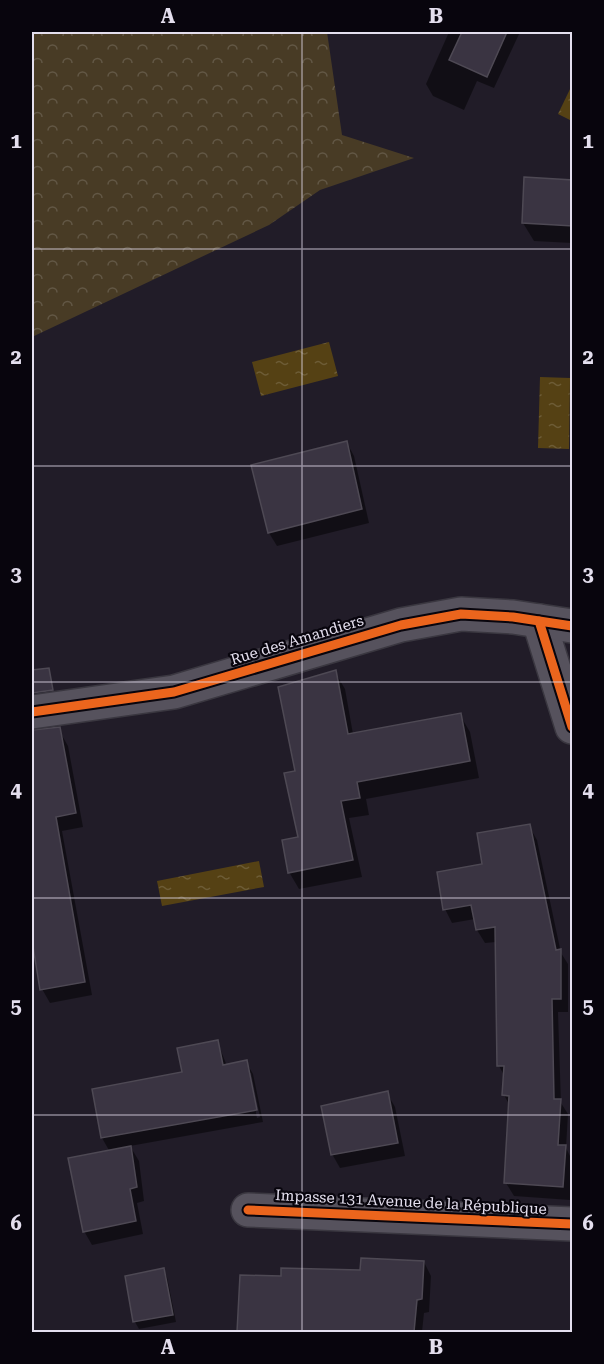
<svg xmlns="http://www.w3.org/2000/svg" width="604" height="1364" font-family="'Roboto Serif',serif">
	<style>
		.forest { fill: url(#forest-crowns) }
		.water { fill: url(#water-ripples) }
		.shadow { fill: #0007; fill-rule: evenodd }
		.building { fill: #3a3442; stroke: #4e4954; stroke-width: 1.5 }
		.lines { fill: none; stroke-linecap: round; stroke-linejoin: round }
		.minor-casing { stroke: #3a3740; stroke-width: 36 }
		.tertiary-casing { stroke: #3a3740; stroke-width: 36 }
		.minor { stroke: #56525d; stroke-width: 33 }
		.tertiary { stroke: #56525d; stroke-width: 33 }
		.cycleway-casing { stroke: #08050d; stroke-width: 13 }
		.cycleway { stroke: #eb651d; stroke-width: 9 }
		.grid { fill: none; stroke: #e4dfee; stroke-width: 1.5; stroke-opacity: 0.55 }
		.labels { text-anchor: middle; dominant-baseline: central; stroke-width: 4.5; stroke-linejoin: round; paint-order: stroke }
		.street-label { font-size: 15px; fill: #e4dfee; stroke: #08050d }
		.neatline { fill: none; stroke: #e4dfee; stroke-width: 2 }
		.grid-label { font-size: 20px; text-anchor: middle; font-weight: bold; fill: #e4dfee }
	</style>
	<defs>
		<pattern id="forest-crowns" width="20" height="18" patternUnits="userSpaceOnUse" patternTransform="scale(1.5)"><rect width="20" height="18" fill="#483b25"/><path d="M2 6a3 3 0 1 1 6 0M12 15a3 3 0 1 1 6 0" fill="none" stroke="#625745"/></pattern>
		<pattern id="water-ripples" width="26" height="14" patternUnits="userSpaceOnUse" patternTransform="scale(1.5)"><rect width="26" height="14" fill="#554114"/><path d="M2 4q2-2 4 0t4 0M15 11q2-2 4 0t4 0" fill="none" stroke="#6d5c36"/></pattern>
	</defs>
	<rect width="100%" height="100%" fill="#211c28"/>
	<path class="forest" d="M32 32H327L342 135 414 158 320 190 269 225 32 337Z"/>
	<g class="water">
		<path d="M572 85V121L558 114Z"/>
		<path d="M329 342 338 376 261 396 252 362Z"/>
		<path d="M540 377 570 378 569 449 538 448Z"/>
		<path d="M259 861 264 887 162 906 157 881Z"/>
	</g>
	<g class="shadow">
		<path d="M449 32H520L494 88 477 81 464 110 433 96 426 84Z"/>
		<path d="M572 182V243L534 241 523 223Z"/>
		<path d="M347 443 354 456 369 523 277 546 269 533 252 466Z"/>
		<path d="M335 672 345 689 353 734 460 715 470 732 479 778 366 799 369 815 349 818 362 877 299 889 289 872 299 838 296 772Z"/>
		<path d="M60 732 68 746 83 827 62 831 92 995 50 1003 42 989 32 932V735Z"/>
		<path d="M529 826 537 840 561 953 568 964V1012H558L561 1103 568 1114 566 1148 572 1160 570 1200 514 1196 506 1183 510 1106 504 1095 505 1077 499 1066 496 942 485 943 477 930 475 919 452 923 445 909 484 866Z"/>
		<path d="M217 1041 227 1066 246 1062 253 1074 263 1122 130 1146 139 1161 144 1201 137 1203 143 1234 92 1245 84 1231 110 1152 102 1138 94 1090 184 1073ZM248 1073H251L260 1117 257 1118Z"/>
		<path d="M387 1093 395 1107 405 1156 340 1168 332 1154Z"/>
		<path d="M424 1262 431 1276 429 1312 424 1313 422 1332H239L242 1276 282 1277 361 1272Z"/>
		<path d="M163 1269 167 1277 176 1322 139 1329 135 1322Z"/>
	</g>
	<g class="building">
		<path d="M462 32H507L487 77 449 60Z"/>
		<path d="M524 177 573 180V226L522 223Z"/>
		<path d="M347 441 362 509 268 533 251 465Z"/>
		<path d="M49 668 53 690 32 693V670Z"/>
		<path d="M336 670 348 734 461 713 470 761 357 782 360 798 341 801 353 860 288 873 282 840 298 837 284 773 295 771 278 687Z"/>
		<path d="M60 727 76 813 56 817 85 982 40 990 32 940V730Z"/>
		<path d="M530 824 556 950 561 949V999H552L554 1099H561L558 1145H566L563 1187 504 1183 509 1096 502 1095 504 1066H497L495 927 476 930 471 905 443 910 437 872 482 864 477 833Z"/>
		<path d="M218 1040 223 1065 247 1060 257 1110 101 1138 92 1089 182 1072 177 1048Z"/>
		<path d="M388 1091 398 1143 331 1155 321 1106Z"/>
		<path d="M131 1146 137 1187 130 1189 136 1221 83 1232 68 1158Z"/>
		<path d="M361 1258 424 1261 422 1299 417 1300 414 1332H237L240 1275 281 1276V1268L360 1270Z"/>
		<path d="M164 1268 173 1315 133 1322 125 1276Z"/>
	</g>
	<g class="lines">
		<g class="minor-casing">
			<g id="minor">
				<path d="M539 621 572 727"/>
				<path d="M248 1210 572 1224"/>
			</g>
		</g>
		<g class="tertiary-casing">
			<path id="tertiary" d="M32 712 174 692 401 625 461 614 513 617 572 626"/>
		</g>
		<use href="#minor" class="minor"/>
		<use href="#tertiary" class="tertiary"/>
		<g class="cycleway-casing">
			<g id="cycleway">
				<path d="M539 621 572 727"/>
				<path d="M32 712 174 692 401 625 461 614 513 617 572 626"/>
				<path d="M248 1210 572 1224"/>
			</g>
		</g>
		<use href="#cycleway" class="cycleway"/>
	</g>
	<path class="grid" d="M302 32V1332M32 249H572M32 466H572M32 682H572M32 898H572M32 1115H572"/>
	<g class="labels">
		<g class="street-label">
			<text transform="translate(297 640) rotate(-17)">Rue des Amandiers</text>
			<text transform="translate(411 1202) rotate(3)">Impasse 131 Avenue de la République</text>
		</g>
	</g>
	<rect width="604" height="1364" fill="none" stroke="#08050d" stroke-width="66"/>
	<rect x="33" y="33" width="538" height="1298" class="neatline"/>
	<g class="grid-label">
		<text x="168" y="23">A</text>
		<text x="436" y="23">B</text>
		<text x="16" y="148">1</text>
		<text x="588" y="148">1</text>
		<text x="16" y="364">2</text>
		<text x="588" y="364">2</text>
		<text x="16" y="581">3</text>
		<text x="588" y="581">3</text>
		<text x="16" y="797">4</text>
		<text x="588" y="797">4</text>
		<text x="16" y="1013">5</text>
		<text x="588" y="1013">5</text>
		<text x="16" y="1230">6</text>
		<text x="588" y="1230">6</text>
		<text x="168" y="1354">A</text>
		<text x="436" y="1354">B</text>
	</g>
</svg>
